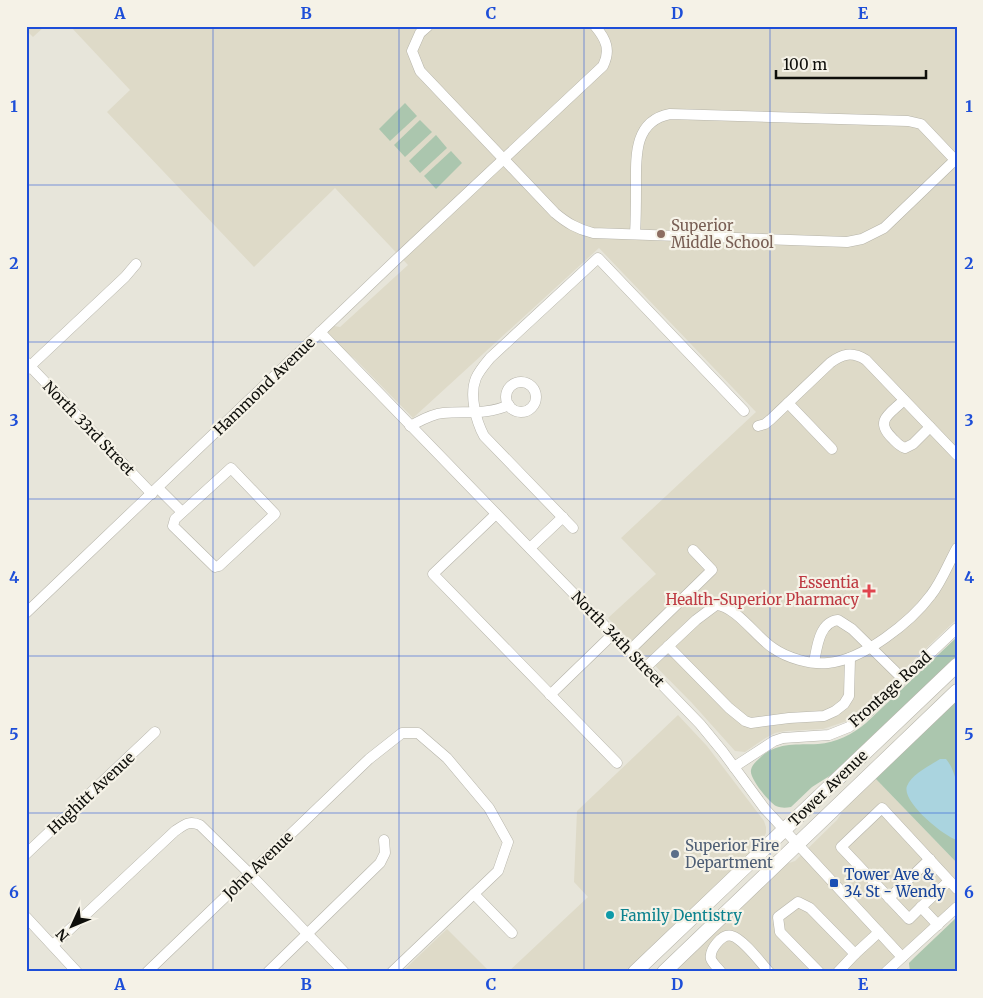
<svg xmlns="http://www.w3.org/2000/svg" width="983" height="998" font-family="Merriweather,serif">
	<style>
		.built { fill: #dedac8 }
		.green { fill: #abc6ae }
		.water { fill: #aad4df }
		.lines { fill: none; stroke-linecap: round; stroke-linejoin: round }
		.minor-casing { stroke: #b6b4aa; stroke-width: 11 }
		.major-casing { stroke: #b6b4aa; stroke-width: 15 }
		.minor { stroke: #fff; stroke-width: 10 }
		.major { stroke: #fff; stroke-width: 14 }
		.grid { fill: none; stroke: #1d4ed8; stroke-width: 1; stroke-opacity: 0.55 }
		.education-dot { fill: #8d6e63; stroke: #f5f2e7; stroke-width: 2 }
		.health-dot { fill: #e0444e; stroke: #f5f2e7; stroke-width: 2 }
		.service-dot { fill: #5c6f8a; stroke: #f5f2e7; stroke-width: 2 }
		.transit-dot { fill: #1a4fb4; stroke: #f5f2e7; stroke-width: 2 }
		.culture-dot { fill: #0f9aa8; stroke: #f5f2e7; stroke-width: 2 }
		.labels { text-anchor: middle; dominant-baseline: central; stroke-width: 4.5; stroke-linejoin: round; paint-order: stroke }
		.education-label { font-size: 15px; fill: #785e54; stroke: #f5f2e7; text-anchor: start }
		.street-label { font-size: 15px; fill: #0e0e0a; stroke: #f5f2e7 }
		.health-label { font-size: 15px; fill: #be3a42; stroke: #f5f2e7; text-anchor: end }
		.service-label { font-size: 15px; fill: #4e5e75; stroke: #f5f2e7; text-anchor: start }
		.transit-label { font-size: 15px; fill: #164399; stroke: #f5f2e7; text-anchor: start }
		.culture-label { font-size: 15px; fill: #0d838f; stroke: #f5f2e7; text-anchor: start }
		.neatline { fill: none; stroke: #1d4ed8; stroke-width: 2 }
		.grid-label { font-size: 16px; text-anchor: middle; font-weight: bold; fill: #1d4ed8 }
	</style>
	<rect width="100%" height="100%" fill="#e7e5da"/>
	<g class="built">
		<path d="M26 26H45L33 37 26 30Z"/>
		<path d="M70 26H957V619L859 712 847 721 823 729 786 731 775 733 764 739 745 752 735 751 692 703 608 618 656 574 621 538 756 412 599 248 413 418 355 359 320 332 329 325 340 327 408 265 335 188 254 267 107 112 130 90Z"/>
		<path d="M678 715 707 746 764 821 766 827V833L761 843 626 972H508L588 897 574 882 577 811Z"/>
		<path d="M874 777 957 863V899L943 913 878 972H670L786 864 795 861 837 820 846 806Z"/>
		<path d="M447 929 490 972H402Z"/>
	</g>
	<g class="green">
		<path d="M405 103 417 116 390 141 379 129Z"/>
		<path d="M420 120 432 132 405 157 394 145Z"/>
		<path d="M436 135 447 148 420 173 409 161Z"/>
		<path d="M451 151 462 163 436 189 424 176Z"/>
		<path d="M957 637V656L831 775 812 787 791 807C785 808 781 808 776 806 769 802 749 778 751 770 752 764 759 759 763 755 780 742 797 745 818 744 836 743 853 734 866 723Z"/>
		<path d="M957 699V863L874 777Z"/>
		<path d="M957 917V972H910L909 963 915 957Z"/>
	</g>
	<path class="water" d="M940 759H946C963 779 957 815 957 840 943 836 901 801 907 786 912 774 929 766 940 759Z"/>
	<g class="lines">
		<g class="minor-casing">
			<g id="minor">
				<path d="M428 26 420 33 412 51 420 71 555 213C567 223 577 229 593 233L847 242 862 239 884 228 957 158"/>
				<path d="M635 234C636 218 636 203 636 187 636 158 633 121 670 114L908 121 921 124 957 162"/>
				<path d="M320 332 700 724 723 752 765 809 902 957"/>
				<path d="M26 362 152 494"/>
				<path d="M26 370 125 277 136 264"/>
				<circle cx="521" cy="397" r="15"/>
				<path d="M904 400C890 414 874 420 892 438 896 442 899 446 905 448L913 444 930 427"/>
				<path d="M788 403 832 449"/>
				<path d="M410 426C420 421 431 414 443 413 466 411 487 415 509 405"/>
				<path d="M758 426 765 424 770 420 830 363C842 354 852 351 866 360L957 455"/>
				<path d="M231 468 275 514 219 566 215 567 173 526 175 519Z"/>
				<path d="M158 488 182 512"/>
				<path d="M496 514 433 574 617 763"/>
				<path d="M573 528 484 436C476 421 469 395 476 378 479 371 485 364 490 358L598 258 744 411"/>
				<path d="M530 548 563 517"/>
				<path d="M26 613 400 256 603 66C611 50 606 39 595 26"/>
				<path d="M668 646 729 708 745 721 751 723 789 718 824 716 835 711 844 704 849 696 850 658"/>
				<path d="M629 651 712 570 693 550"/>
				<path d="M814 662C817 648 819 622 838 620L852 629 903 679"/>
				<path d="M645 668 696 620 716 605C736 606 757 638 773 648 787 658 811 665 828 663 863 660 911 622 931 595 942 581 948 564 957 548"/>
				<path d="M550 695 613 634"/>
				<path d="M734 767 774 741 783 738 829 735 849 727 867 713 957 628"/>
				<path d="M26 854 155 732"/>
				<path d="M474 894 512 933"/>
				<path d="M889 898 930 859"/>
				<path d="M921 907 949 881"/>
				<path d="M26 917 77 972"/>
				<path d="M938 925 921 907 909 919 841 847 882 808 957 889"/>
				<path d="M53 945 175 831C184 825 189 820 200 825L249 873 344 972"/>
				<path d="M147 972 369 759 402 733H418L447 758 489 808 508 842 498 871 392 972"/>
				<path d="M268 972 380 863 385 853 384 840"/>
				<path d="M721 972C718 968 713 964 711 959 709 950 722 933 732 936 743 939 761 963 769 972"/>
				<path d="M819 972 780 932 778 917 798 902 810 908 855 954 879 932"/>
				<path d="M838 972 855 954"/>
				<path d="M886 972 957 907"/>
			</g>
		</g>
		<g class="major-casing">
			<g id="major">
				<path d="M635 972 957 665"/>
				<path d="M664 972 957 691"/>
			</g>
		</g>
		<use href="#minor" class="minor"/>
		<use href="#major" class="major"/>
	</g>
	<path class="grid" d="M213 26V972M399 26V972M584 26V972M770 26V972M26 185H957M26 342H957M26 499H957M26 656H957M26 813H957"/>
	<circle class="education-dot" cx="661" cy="234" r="5"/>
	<path class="health-dot" d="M866.5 583.5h5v5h5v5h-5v5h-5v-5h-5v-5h5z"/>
	<circle class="service-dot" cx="675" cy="854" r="5"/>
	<rect class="transit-dot" x="829" y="878" width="10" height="10" rx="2.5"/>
	<circle class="culture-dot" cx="610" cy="915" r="5"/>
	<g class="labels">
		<g class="education-label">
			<text x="671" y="225">Superior<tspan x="671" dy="17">Middle School</tspan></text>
		</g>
		<g class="street-label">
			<text transform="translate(264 386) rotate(-44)">Hammond Avenue</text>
			<text transform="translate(89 428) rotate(46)">North 33rd Street</text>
			<text transform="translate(618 639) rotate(46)">North 34th Street</text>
			<text transform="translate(890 689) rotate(-42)">Frontage Road</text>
			<text transform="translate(828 788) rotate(-44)">Tower Avenue</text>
			<text transform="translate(91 793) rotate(-43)">Hughitt Avenue</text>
			<text transform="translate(258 865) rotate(-44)">John Avenue</text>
		</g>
		<g class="health-label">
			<text x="859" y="582">Essentia<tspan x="859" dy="17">Health-Superior Pharmacy</tspan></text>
		</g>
		<g class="service-label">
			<text x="685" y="845">Superior Fire<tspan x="685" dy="17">Department</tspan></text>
		</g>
		<g class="transit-label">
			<text x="844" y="874">Tower Ave &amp;<tspan x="844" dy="17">34 St - Wendy</tspan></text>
		</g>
		<g class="culture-label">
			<text x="620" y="915">Family Dentistry</text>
		</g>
	</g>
	<rect width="983" height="998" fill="none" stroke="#f5f2e7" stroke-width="55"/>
	<g transform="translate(72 926) rotate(226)" stroke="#f5f2e7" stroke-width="4" paint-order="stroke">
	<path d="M0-4L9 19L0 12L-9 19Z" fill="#0e0e0a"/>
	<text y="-8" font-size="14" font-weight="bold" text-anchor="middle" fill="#0e0e0a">N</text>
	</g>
	<path d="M776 70v8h150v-8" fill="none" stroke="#0e0e0a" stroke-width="2.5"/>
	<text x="783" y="70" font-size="15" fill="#0e0e0a" stroke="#f5f2e7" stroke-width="4" paint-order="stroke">100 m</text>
	<rect x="28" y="28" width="928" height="942" class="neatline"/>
	<g class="grid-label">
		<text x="120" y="19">A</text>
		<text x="306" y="19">B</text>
		<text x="491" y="19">C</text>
		<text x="677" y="19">D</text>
		<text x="863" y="19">E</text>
		<text x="14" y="112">1</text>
		<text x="969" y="112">1</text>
		<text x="14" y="269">2</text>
		<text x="969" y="269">2</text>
		<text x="14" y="426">3</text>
		<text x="969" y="426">3</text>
		<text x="14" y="583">4</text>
		<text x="969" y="583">4</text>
		<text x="14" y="740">5</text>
		<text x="969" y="740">5</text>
		<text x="14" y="898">6</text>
		<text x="969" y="898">6</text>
		<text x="120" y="990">A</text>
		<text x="306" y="990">B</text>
		<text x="491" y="990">C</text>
		<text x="677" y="990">D</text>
		<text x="863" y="990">E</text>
	</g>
</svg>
